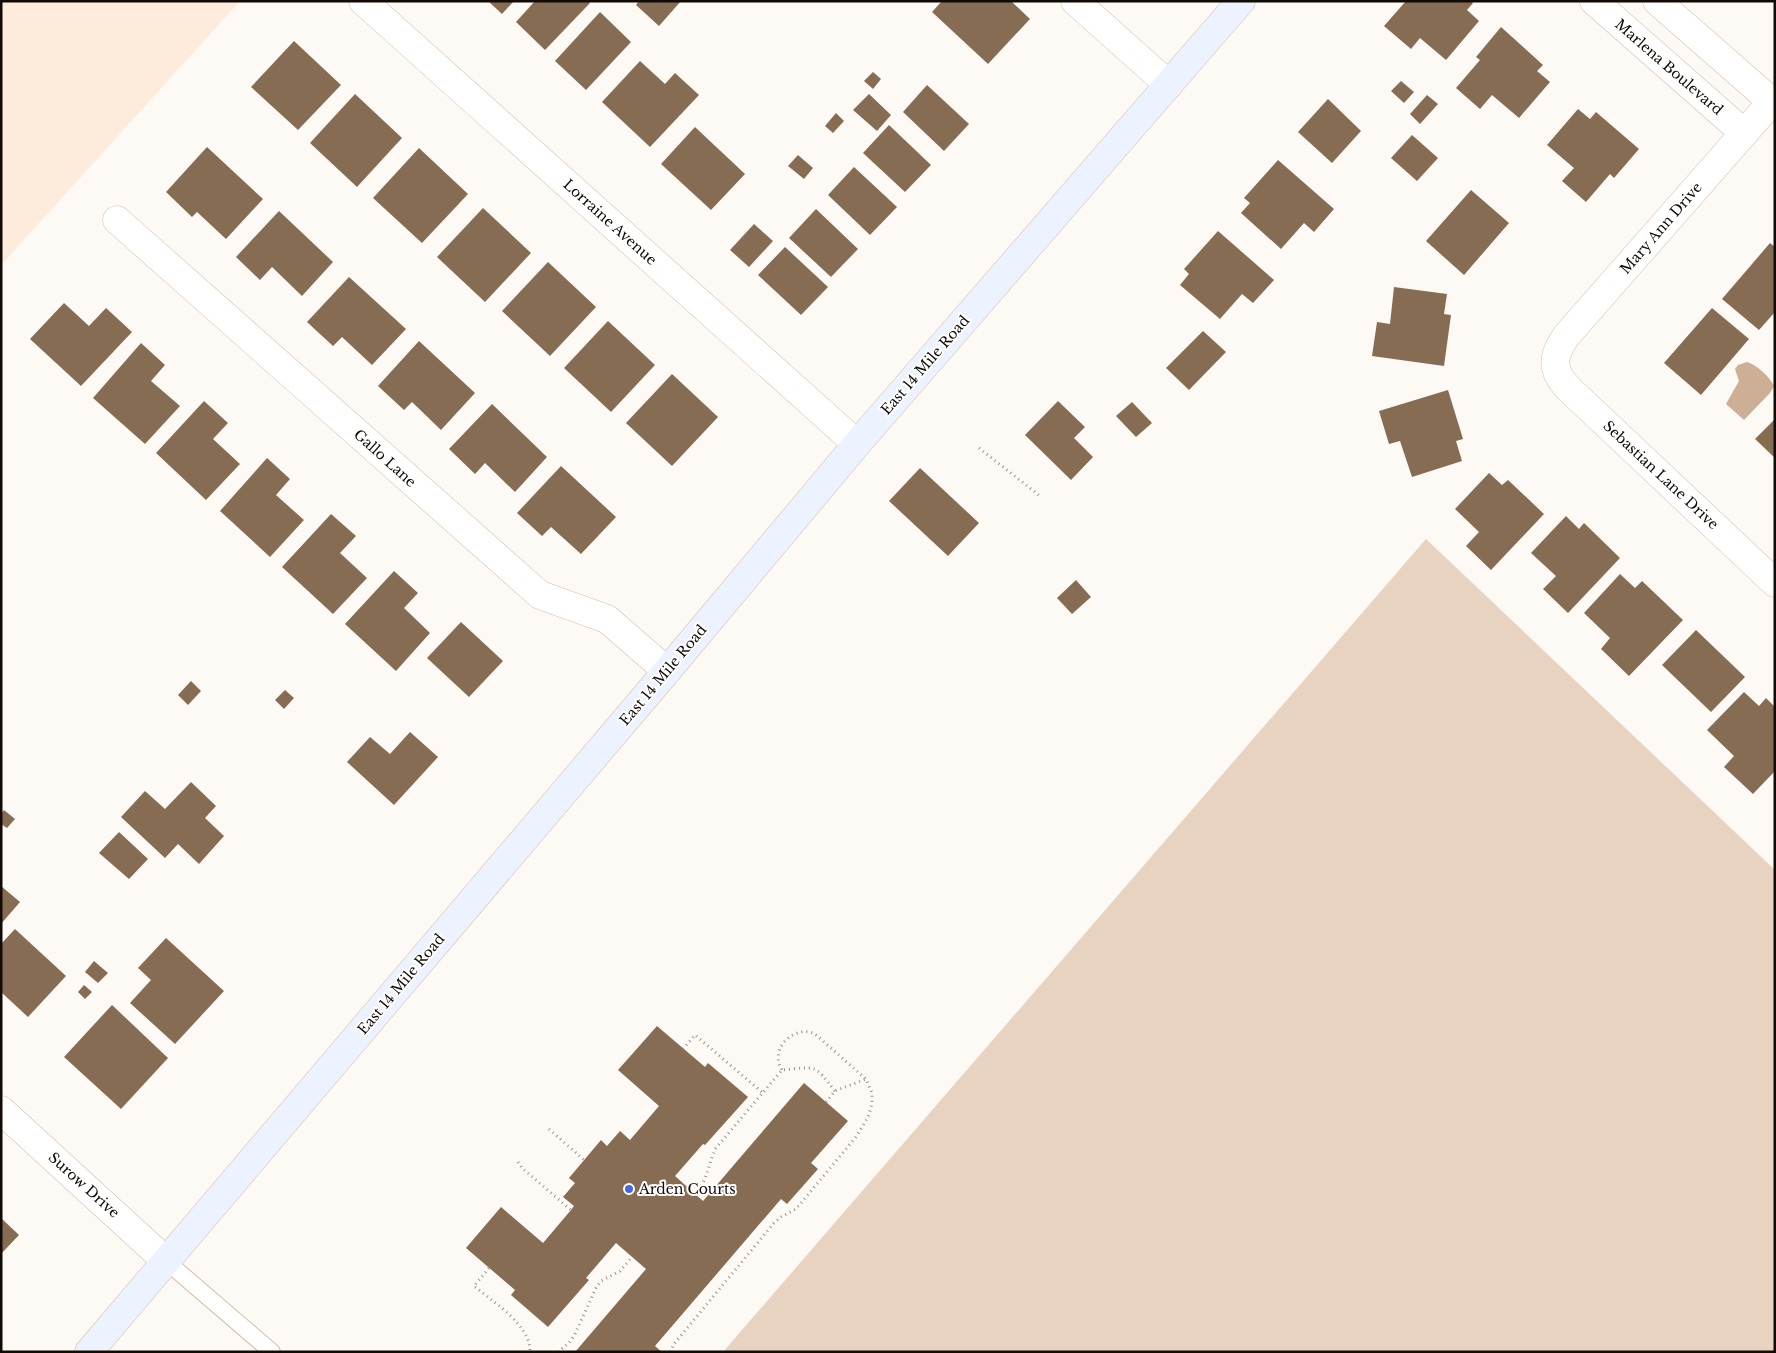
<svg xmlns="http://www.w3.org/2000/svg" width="1776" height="1353" font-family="'Libre Baskerville',serif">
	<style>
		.built { fill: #fdebdb }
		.green { fill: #e8d2c0 }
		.water { fill: #cdaf95 }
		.building { fill: #876c54 }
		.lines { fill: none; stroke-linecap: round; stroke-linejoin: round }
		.service-casing { stroke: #d5beab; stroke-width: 18 }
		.minor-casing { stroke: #d5beab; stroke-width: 29 }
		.secondary-casing { stroke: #d5beab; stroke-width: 29 }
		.path { stroke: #9b9590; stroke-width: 3; stroke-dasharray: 1 4; stroke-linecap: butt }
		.service { stroke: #fff; stroke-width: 16 }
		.minor { stroke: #fff; stroke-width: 28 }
		.secondary { stroke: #edf2ff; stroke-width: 28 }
		.poi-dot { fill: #426adc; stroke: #fff; stroke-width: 2 }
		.labels { text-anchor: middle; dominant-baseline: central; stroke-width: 4; stroke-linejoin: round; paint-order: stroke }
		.street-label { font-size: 14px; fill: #120b05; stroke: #fff }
		.poi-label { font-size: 14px; fill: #120b05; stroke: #fff; text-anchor: start }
	</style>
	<rect width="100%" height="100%" fill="#fdf9f5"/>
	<path class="built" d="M1 1H240L1 265Z"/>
	<path class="green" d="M1426 539 1775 870V1352H723Z"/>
	<path class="water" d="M1747 362C1757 365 1770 377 1774 386L1770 393 1744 420 1726 404 1739 381 1735 369 1738 365Z"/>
	<g class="building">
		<path d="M488 1H514L502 14Z"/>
		<path d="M535 1H588L590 3 545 50 516 22Z"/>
		<path d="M639 1H681L659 26 636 5Z"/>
		<path d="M942 1H1011L1030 19 988 64 932 12Z"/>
		<path d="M1406 1H1470L1473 3 1467 10 1479 21 1446 60 1420 38 1411 49 1384 26Z"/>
		<path d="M600 12 631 42 586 90 555 61Z"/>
		<path d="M1501 27 1543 65 1537 71 1550 82 1519 118 1492 95 1480 109 1456 88 1480 60 1476 57Z"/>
		<path d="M294 41 341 85 298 130 251 87Z"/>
		<path d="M640 61 665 84 675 73 699 95 650 147 602 102Z"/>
		<path d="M873 72 881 79 873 89 864 81Z"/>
		<path d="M1401 81 1414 92 1404 103 1391 91Z"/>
		<path d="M927 85 969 124 944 151 903 112Z"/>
		<path d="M355 94 402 138 357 187 310 143Z"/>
		<path d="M869 94 891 115 877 131 853 110Z"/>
		<path d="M1427 95 1438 104 1420 124 1410 114Z"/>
		<path d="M1328 99 1361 131 1332 163 1298 132Z"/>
		<path d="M1578 109 1590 119 1596 112 1639 149 1614 178 1610 174 1586 202 1562 181 1574 168 1547 145Z"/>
		<path d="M836 113 844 121 833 133 825 126Z"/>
		<path d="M889 125 931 165 905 192 863 153Z"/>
		<path d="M695 127 745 174 711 210 661 164Z"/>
		<path d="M1412 135 1438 158 1417 181 1391 158Z"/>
		<path d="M207 147 263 199 226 239 197 212 192 217 166 192Z"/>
		<path d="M419 148 468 194 422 243 373 198Z"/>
		<path d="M798 155 813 168 804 179 788 166Z"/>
		<path d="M1278 160 1334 209 1314 232 1304 223 1281 249 1241 213 1250 203 1244 198Z"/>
		<path d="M854 167 897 207 870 235 828 195Z"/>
		<path d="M1471 190 1509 223 1464 275 1426 241Z"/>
		<path d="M483 208 531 253 485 302 437 257Z"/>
		<path d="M816 209 858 249 831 277 789 238Z"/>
		<path d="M279 211 333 262 302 296 272 267 260 280 236 257Z"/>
		<path d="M754 224 773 241 749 267 730 250Z"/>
		<path d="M1218 231 1274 280 1253 303 1242 294 1220 319 1180 285 1189 274 1184 269Z"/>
		<path d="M1770 243 1775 247V312L1759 330 1722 299Z"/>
		<path d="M785 247 828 287 801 315 758 275Z"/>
		<path d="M548 262 596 307 550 356 502 311Z"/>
		<path d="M349 277 406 329 372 365 342 337 333 346 307 322Z"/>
		<path d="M1394 287 1447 294 1444 314 1451 315 1444 366 1372 356 1377 322 1390 324Z"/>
		<path d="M64 303 89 326 106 308 132 332 81 386 30 339Z"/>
		<path d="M1712 308 1749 339 1701 395 1664 363Z"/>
		<path d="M608 321 655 365 611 412 564 368Z"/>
		<path d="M1203 331 1226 352 1189 390 1166 368Z"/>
		<path d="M419 341 475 393 441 430 412 402 404 410 378 386Z"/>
		<path d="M141 343 165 365 151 381 180 406 145 444 93 398Z"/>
		<path d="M672 374 718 417 672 466 626 423Z"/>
		<path d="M1448 390 1463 439 1456 441 1462 461 1412 477 1400 441 1389 444 1379 411Z"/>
		<path d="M204 401 228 423 213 439 240 464 206 500 156 453Z"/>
		<path d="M1058 401 1085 427 1074 438 1093 457 1071 480 1025 435Z"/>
		<path d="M1132 402 1152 423 1136 437 1116 416Z"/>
		<path d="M492 404 547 457 515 492 485 463 475 474 449 449Z"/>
		<path d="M1775 419V458L1755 439Z"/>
		<path d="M267 458 290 479 276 495 304 520 270 557 220 511Z"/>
		<path d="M561 466 616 517 581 554 551 527 542 536 517 513Z"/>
		<path d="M920 468 979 523 948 556 889 501Z"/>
		<path d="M1489 473 1502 485 1508 480 1544 514 1491 570 1466 546 1479 532 1455 509Z"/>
		<path d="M331 514 356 536 340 553 367 578 333 614 282 567Z"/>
		<path d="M1566 516 1579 529 1584 523 1620 558 1568 613 1543 589 1556 576 1531 553Z"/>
		<path d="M394 571 418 593 404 608 430 633 396 671 345 624Z"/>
		<path d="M1620 574 1635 588 1642 581 1683 620 1629 676 1601 649 1610 638 1584 613Z"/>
		<path d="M1076 580 1091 597 1072 614 1057 598Z"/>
		<path d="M461 622 503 661 469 697 427 658Z"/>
		<path d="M1696 630 1745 677 1711 712 1662 665Z"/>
		<path d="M191 681 201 691 188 705 178 695Z"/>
		<path d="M285 690 294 698 284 709 275 700Z"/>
		<path d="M1744 692 1759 706 1766 698 1775 707V771L1753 794 1724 767 1734 756 1707 730Z"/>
		<path d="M410 732 438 757 394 805 347 762 370 737 390 754Z"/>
		<path d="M191 782 216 806 205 818 224 836 199 864 178 844 165 858 121 817 145 791 165 809Z"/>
		<path d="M4 810 15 819 7 828 1 824V814Z"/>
		<path d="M119 832 148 859 129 879 99 853Z"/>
		<path d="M1 886 20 902 1 924Z"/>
		<path d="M15 929 66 976 28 1017 1 992V944Z"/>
		<path d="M166 938 224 991 175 1044 130 1003 151 980 138 968Z"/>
		<path d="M94 961 108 973 98 983 85 972Z"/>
		<path d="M84 985 92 992 85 999 78 992Z"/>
		<path d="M112 1005 168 1058 121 1109 64 1057Z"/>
		<path d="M657 1026 705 1067 708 1063 748 1097 705 1145 703 1144 675 1176 703 1201 804 1083 848 1121 811 1163 818 1169 787 1204 781 1199 655 1346 662 1352H575L646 1269 616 1243 586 1278 589 1280 548 1327 511 1295 515 1290 466 1248 501 1207 543 1243 571 1210 574 1206 563 1197 575 1183 569 1178 601 1140 607 1146 620 1131 630 1140 659 1106 618 1070Z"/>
		<path d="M1 1218 19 1235 1 1254Z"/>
	</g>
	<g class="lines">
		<g class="service-casing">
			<path id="service" d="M166 1261 272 1352"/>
		</g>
		<g class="minor-casing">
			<g id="minor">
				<path d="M363 1 857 444"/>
				<path d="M1075 1 1169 85"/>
				<path d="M1594 1 1744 133"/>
				<path d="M1657 1 1771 101"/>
				<path d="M1775 98 1567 335C1551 357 1551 371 1570 390L1775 583"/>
				<path d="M117 220 540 595 607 619 667 671"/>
				<path d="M1 1110 166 1261"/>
			</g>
		</g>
		<g class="secondary-casing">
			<path id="secondary" d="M89 1352 667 671 857 444 1241 1"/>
		</g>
		<g class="path">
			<path d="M979 448 1040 496"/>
			<path d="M683 1049 695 1035 763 1093"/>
			<path d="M826 1102 835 1091 866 1079"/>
			<path d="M549 1129 584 1160"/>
			<path d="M518 1162 522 1168 571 1210"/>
			<path d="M695 1194C709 1178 707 1166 716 1148L782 1070C818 1067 813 1063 835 1091"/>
			<path d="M489 1268 474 1286C493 1302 531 1325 530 1352"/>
			<path d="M558 1352 569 1343 574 1336 596 1288 601 1281 620 1271 632 1257"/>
			<path d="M670 1352 674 1344 774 1223 781 1217 796 1209 856 1137 868 1117 872 1104V1093L866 1079 815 1034C796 1024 768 1048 782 1070"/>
		</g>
		<use href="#service" class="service"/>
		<use href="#minor" class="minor"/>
		<use href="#secondary" class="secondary"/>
	</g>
	<circle class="poi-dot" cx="629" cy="1189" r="5"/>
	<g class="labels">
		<g class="street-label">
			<text transform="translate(1669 67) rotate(41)">Marlena Boulevard</text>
			<text transform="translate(610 222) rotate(42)">Lorraine Avenue</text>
			<text transform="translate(1661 228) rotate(-49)">Mary Ann Drive</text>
			<text transform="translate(925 365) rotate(-49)">East 14 Mile Road</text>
			<text transform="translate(385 458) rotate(42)">Gallo Lane</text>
			<text transform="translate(1661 475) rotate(43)">Sebastian Lane Drive</text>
			<text transform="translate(663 675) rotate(-50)">East 14 Mile Road</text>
			<text transform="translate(401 984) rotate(-50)">East 14 Mile Road</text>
			<text transform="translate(84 1185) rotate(42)">Surow Drive</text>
		</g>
		<g class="poi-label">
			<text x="639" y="1189">Arden Courts</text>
		</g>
	</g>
	<rect width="1776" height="1353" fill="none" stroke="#120b05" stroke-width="5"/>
</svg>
